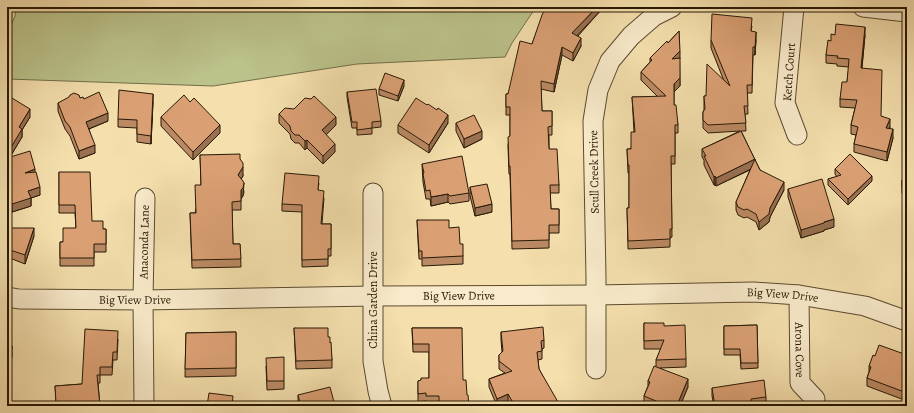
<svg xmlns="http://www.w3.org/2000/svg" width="914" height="413" font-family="Alegreya,serif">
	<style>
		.green { fill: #bbc28a; stroke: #726e48 }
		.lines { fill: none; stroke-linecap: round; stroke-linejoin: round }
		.minor-casing { stroke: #5b4a30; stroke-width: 21 }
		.minor { stroke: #f8eaca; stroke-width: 19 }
		.wall { fill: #bb8a64; stroke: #281906 }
		.shaded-wall { fill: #997051; stroke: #281906 }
		.building { fill: #daa074; stroke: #281906 }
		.labels { text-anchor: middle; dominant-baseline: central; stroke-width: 3; stroke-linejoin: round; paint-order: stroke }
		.street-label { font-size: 12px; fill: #281906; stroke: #f8eaca }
	</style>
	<rect width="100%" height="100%" fill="#f4dfad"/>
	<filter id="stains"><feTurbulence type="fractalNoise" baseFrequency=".005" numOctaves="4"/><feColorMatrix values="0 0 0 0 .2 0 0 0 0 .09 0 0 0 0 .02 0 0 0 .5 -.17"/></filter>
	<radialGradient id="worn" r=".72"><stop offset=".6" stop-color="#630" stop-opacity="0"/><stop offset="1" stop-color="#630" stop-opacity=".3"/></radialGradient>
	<path class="green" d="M16 7H536L512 43 505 57 357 64 213 86 7 79V34L15 16Z"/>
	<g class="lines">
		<g class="minor-casing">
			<g id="minor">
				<path d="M794 7 785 103 797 135"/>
				<path d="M863 7 907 12"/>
				<path d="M373 193V361L378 391 382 406"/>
				<path id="s1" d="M799 295 800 383 815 399"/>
				<path id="s2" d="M7 297 19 299 143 300 374 296 596 295 754 292 799 295 865 306 907 321"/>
				<path d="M596 369V278L593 121 598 90 610 61 631 36 654 16 672 7"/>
				<path id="s3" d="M144 406 143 300 145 198"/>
			</g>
		</g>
		<use href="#minor" class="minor"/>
	</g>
	<g class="wall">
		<path d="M546 7H606L603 10 602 9 578 36 581 46 573 61 562 55 554 92 541 89 542 111H552V135H549V149L559 185V193H550L551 209H559V233H549V248L512 249 511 207 510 174H509L508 145 510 136V115H506V94H508L532 44Z"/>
		<path d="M752 26 751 31 756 40 755 55H753L752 93H747L748 114H745L746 131H741L760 170 784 190 770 217 769 222 759 230 756 222 747 217 744 218 738 215 736 210V202L750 170 716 186 715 185H714L704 165V160L702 157V149L740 131 708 133 703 128V112L704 110V96H706L724 81 711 48V40Z"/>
		<path d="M679 31 680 86 674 92V105L678 125V133H675V164H671L672 237 670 238V247L628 249 627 208H629V173H628L627 149H631L634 132 632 97H658L641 80V72L650 62V58L668 43Z"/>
		<path d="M835 35H865L862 68 881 117 890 127V129L893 138 887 161 854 152V144L856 135 851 134V125L855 108 840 107V99L847 82 849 67 837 66V64L826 63V55L831 41Z"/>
		<path d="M404 86 398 101 379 95V89Z"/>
		<path d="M347 92 381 121V127L372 128V134L357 135V128H352L347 97Z"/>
		<path d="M7 95 30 117 22 130V137L10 157 35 172 40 195 31 198V206L12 212 7 197Z"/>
		<path d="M80 98 84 99 108 121 89 129 95 153 79 159 70 136 65 129 58 111V103Z"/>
		<path d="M153 102 151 144 137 142V128L118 127V119Z"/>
		<path d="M279 114 336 125 326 135 335 152 323 164 307 148 305 150 299 143H295L291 139 290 134 279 123Z"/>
		<path d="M161 117 220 133 193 160 161 126Z"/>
		<path d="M448 123 429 153 398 133V125Z"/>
		<path d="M456 123 482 139 464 148 456 131Z"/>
		<path d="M200 155 240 159 243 176 241 179 244 192 243 196 241 198V210H232L233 244H240L241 267 192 268 190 213H195L201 185Z"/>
		<path d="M422 164 469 193V201L450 204 448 202 431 206 430 199H426L423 182Z"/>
		<path d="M907 164V200L902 193V180L905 177Z"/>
		<path d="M835 169 872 181 848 205 828 185V179L837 177 835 174Z"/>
		<path d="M59 172 92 221 103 229H106V252H94V266H60V242H63L76 228 75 213H59Z"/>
		<path d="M319 183 318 190 324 198 322 224H331V256H328V266L302 267V212L282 211V204Z"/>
		<path d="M470 187 492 212 475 216 470 196Z"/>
		<path d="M788 189 834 227 824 230V231L801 238 788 197Z"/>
		<path d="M417 220 449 228 463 256V264L422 266V259H419Z"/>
		<path d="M7 228 34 236 25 264 7 257Z"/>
		<path d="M644 323 664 326 686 359V367L660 368 688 387 680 406H648L644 404V396L648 386V381L656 366V360L661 349H644Z"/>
		<path d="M757 325 758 368 741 369 740 355H724V326Z"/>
		<path d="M294 328 328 337 330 343 332 360V368L296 369Z"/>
		<path d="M412 328H462L439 404H426V401L418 402V381L421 380 429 378V352H413Z"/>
		<path d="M236 332V376L185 377 186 333Z"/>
		<path d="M501 332 544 340V348L542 349V359L538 360 539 369 558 406H510L508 402 499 406H497L489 387V379L505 373 499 369V355L502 352 501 340Z"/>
		<path d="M118 339 117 360H113L112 375H100V383H98L100 406 56 403 55 386 82 384Z"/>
		<path d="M7 345 12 354 10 373 7 372Z"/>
		<path d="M266 366 284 381V389L267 390Z"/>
		<path d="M869 366 907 371 905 377 907 378V401L867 386V378L869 372Z"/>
		<path d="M712 388 766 397V405L762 406H714L712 396Z"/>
		<path d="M298 395 335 406H299L298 403Z"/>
	</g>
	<g class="shaded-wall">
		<path d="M597 7H602V9L572 41V33Z"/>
		<path d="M865 27V35L861 76V68Z"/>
		<path d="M756 32V40L755 55V47Z"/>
		<path d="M581 38V46L573 61V53Z"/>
		<path d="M562 47V55L554 92V84Z"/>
		<path d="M680 51V59H672Z"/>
		<path d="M680 78V86L674 92V84Z"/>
		<path d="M404 80V86L398 101V96Z"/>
		<path d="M153 94V102L151 144V136Z"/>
		<path d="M30 109V117L22 130V137L7 162V154L19 127Z"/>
		<path d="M108 113V121L86 130V122Z"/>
		<path d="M448 115V123L429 153V145Z"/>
		<path d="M336 117V125L322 139V130Z"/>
		<path d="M890 119V127L886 136V128Z"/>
		<path d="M220 125V133L193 160V152Z"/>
		<path d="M893 129V138L887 161V152Z"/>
		<path d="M482 131V139L464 148V139Z"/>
		<path d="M307 140V148L305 150V141Z"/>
		<path d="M335 144V152L323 164V156Z"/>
		<path d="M95 145V153L79 159V151Z"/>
		<path d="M755 159V167L716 186V178Z"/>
		<path d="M243 167V176L238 183V175Z"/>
		<path d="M35 169V177L25 173Z"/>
		<path d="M715 176V185H714V177Z"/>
		<path d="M872 176V181L848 205V199Z"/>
		<path d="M784 182V190L770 217 769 222 759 230V222L770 208Z"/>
		<path d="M244 183 243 196 241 199V190Z"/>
		<path d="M40 187V195L31 198V206L12 212V204L28 191Z"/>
		<path d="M448 194V202L431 206V197Z"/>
		<path d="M492 204V212L475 216V208Z"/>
		<path d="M834 219V227L824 230V231L801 238V230Z"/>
		<path d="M34 228V236L25 264V255Z"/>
		<path d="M12 346V354L10 373V364Z"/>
		<path d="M907 363V371L902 384V376Z"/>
		<path d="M688 379V387L680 406H677Z"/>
		<path d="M508 394V402L499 406H497V399Z"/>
		<path d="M558 402V406H550Z"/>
	</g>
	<g class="building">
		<path d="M546 7H597L572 33 581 38 573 53 562 47 554 84 541 81 542 111H552V126L548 127 549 149H557L559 185H550L551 209H559V225H549V240L512 241 511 199 510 166H509L508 137 510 136V107H506V94H508L520 41 532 44 542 15Z"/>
		<path d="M712 14 752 18 751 31 756 32 755 47H753L752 85H747L748 106H744L746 123 708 125 703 120V112L705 109 704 96H706L707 64 730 86 711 40Z"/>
		<path d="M836 24 865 27 861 68 882 70 881 116 890 119 886 128 893 129 887 152 854 144 858 127 851 125 857 100 840 99 842 82H847L849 59 837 58 838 56 826 55 828 40 831 41V34L835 35Z"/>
		<path d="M679 31 680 51 672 59 680 58V78L674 84V105H676L678 125H675V156H671L672 229H670V239L628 241 627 208H629V165H628L627 149H631V132H635L632 97 666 96 641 72 652 60 650 58 667 41 668 43Z"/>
		<path d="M385 73 404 80 398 96 379 89Z"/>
		<path d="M376 89 381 121 372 122V128L357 130V122H352L347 92Z"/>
		<path d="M119 90 153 94 151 136 137 134V120L118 119Z"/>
		<path d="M99 92 108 113 86 122 95 145 79 151 70 127 65 121 58 103 69 97 70 95 74 93 79 95 80 98 83 97 84 99Z"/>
		<path d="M7 95 30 109 19 127 22 129 7 154Z"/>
		<path d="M184 95 190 102 194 98 220 125 193 152 161 117Z"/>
		<path d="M314 96 336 117 322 130 335 144 323 156 307 140 305 141 299 135H295L291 131 290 126 279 114 285 108 294 109 305 98 311 99Z"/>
		<path d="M416 98 427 105 428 104 437 110 438 108 448 115 429 145 398 125Z"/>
		<path d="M474 115 482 131 464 139 456 123Z"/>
		<path d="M741 131 760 170 784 182 770 208 769 214 759 222 756 214 747 209 744 210 738 207 736 202 755 159 716 178 715 176 714 177 704 156H706L702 149Z"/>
		<path d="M30 151 35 169 25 173 36 172 40 187 28 191 31 198 12 204 7 189V180L10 179 7 170V158Z"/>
		<path d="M240 154V159L243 163V167L238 175 243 181 244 183 243 188 241 190V201L232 202 233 244H240L241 259 192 260 190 213H196L195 185H201L200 155Z"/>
		<path d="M850 154 872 176 848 199 828 179 841 175 835 169Z"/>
		<path d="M462 156 469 193 450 196 448 194 431 197 430 190 426 191 423 174 424 173 422 164Z"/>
		<path d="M906 164H907V193L902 186V180L905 177Z"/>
		<path d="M59 172H90L92 221H103V229H106V244H94V258H60V242H63V228H76L75 205H59Z"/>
		<path d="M285 173 319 176 318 190 324 191 321 224H331V249H328V259L302 260V205L282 204Z"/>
		<path d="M822 179 834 219 824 222V223L801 230 788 189Z"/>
		<path d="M487 184 492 204 475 208 470 187Z"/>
		<path d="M417 220H449V228L459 227 460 244H463V256L422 258V251H419Z"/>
		<path d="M7 228H34L25 255 7 249Z"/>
		<path d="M644 323H664V326L685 325 686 359 656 360 664 340 644 341Z"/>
		<path d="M757 325 758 363H741L740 349H724V326Z"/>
		<path d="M543 327 544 340 541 341 542 351 537 352 539 369 558 402 550 406H515L508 394 497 399 489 379 512 371 499 361V355L503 351 501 332Z"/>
		<path d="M294 328H328V337H330V343L331 342 332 360 296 361Z"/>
		<path d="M412 328H462L463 380H466L467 395H468L469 406H439V396H426V393L418 394V381L421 380V378H429V344H413Z"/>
		<path d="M85 329 118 331 117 352H113L112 367H100V375H97L100 406H49L48 403H56L55 386 82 384Z"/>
		<path d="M236 332V368L185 369 186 333Z"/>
		<path d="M879 345 907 355V363L902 376 907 378V393L867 378 871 367 869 366 873 355 875 356Z"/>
		<path d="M7 346H12L10 364H7Z"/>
		<path d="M284 357V381H267L266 358Z"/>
		<path d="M654 366 688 379 677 405 670 402 668 406 644 396 650 382 648 381Z"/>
		<path d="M764 380 766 397 751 399 752 406H715L712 388Z"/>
		<path d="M330 387 335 406H301L298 395Z"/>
		<path d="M209 393 233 396 232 406H207Z"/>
	</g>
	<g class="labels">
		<g class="street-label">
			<text transform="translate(789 72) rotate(-86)">Ketch Court</text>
			<text transform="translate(594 172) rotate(-91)">Scull Creek Drive</text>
			<text stroke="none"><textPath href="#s3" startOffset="164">Anaconda Lane</textPath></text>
			<text stroke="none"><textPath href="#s2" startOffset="452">Big View Drive</textPath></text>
			<text stroke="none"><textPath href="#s2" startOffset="776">Big View Drive</textPath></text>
			<text stroke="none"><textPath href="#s2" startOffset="128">Big View Drive</textPath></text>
			<text transform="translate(373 300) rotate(-90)">China Garden Drive</text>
			<text stroke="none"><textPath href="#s1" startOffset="55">Arona Cove</textPath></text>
		</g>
	</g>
	<rect width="914" height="413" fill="none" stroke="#f4dfad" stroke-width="24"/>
	<rect x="8" y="8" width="898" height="397" fill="none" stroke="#281906" stroke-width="2"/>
	<rect x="12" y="12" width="890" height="389" fill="none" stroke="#281906"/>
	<rect width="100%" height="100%" filter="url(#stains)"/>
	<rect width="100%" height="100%" fill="url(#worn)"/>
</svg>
